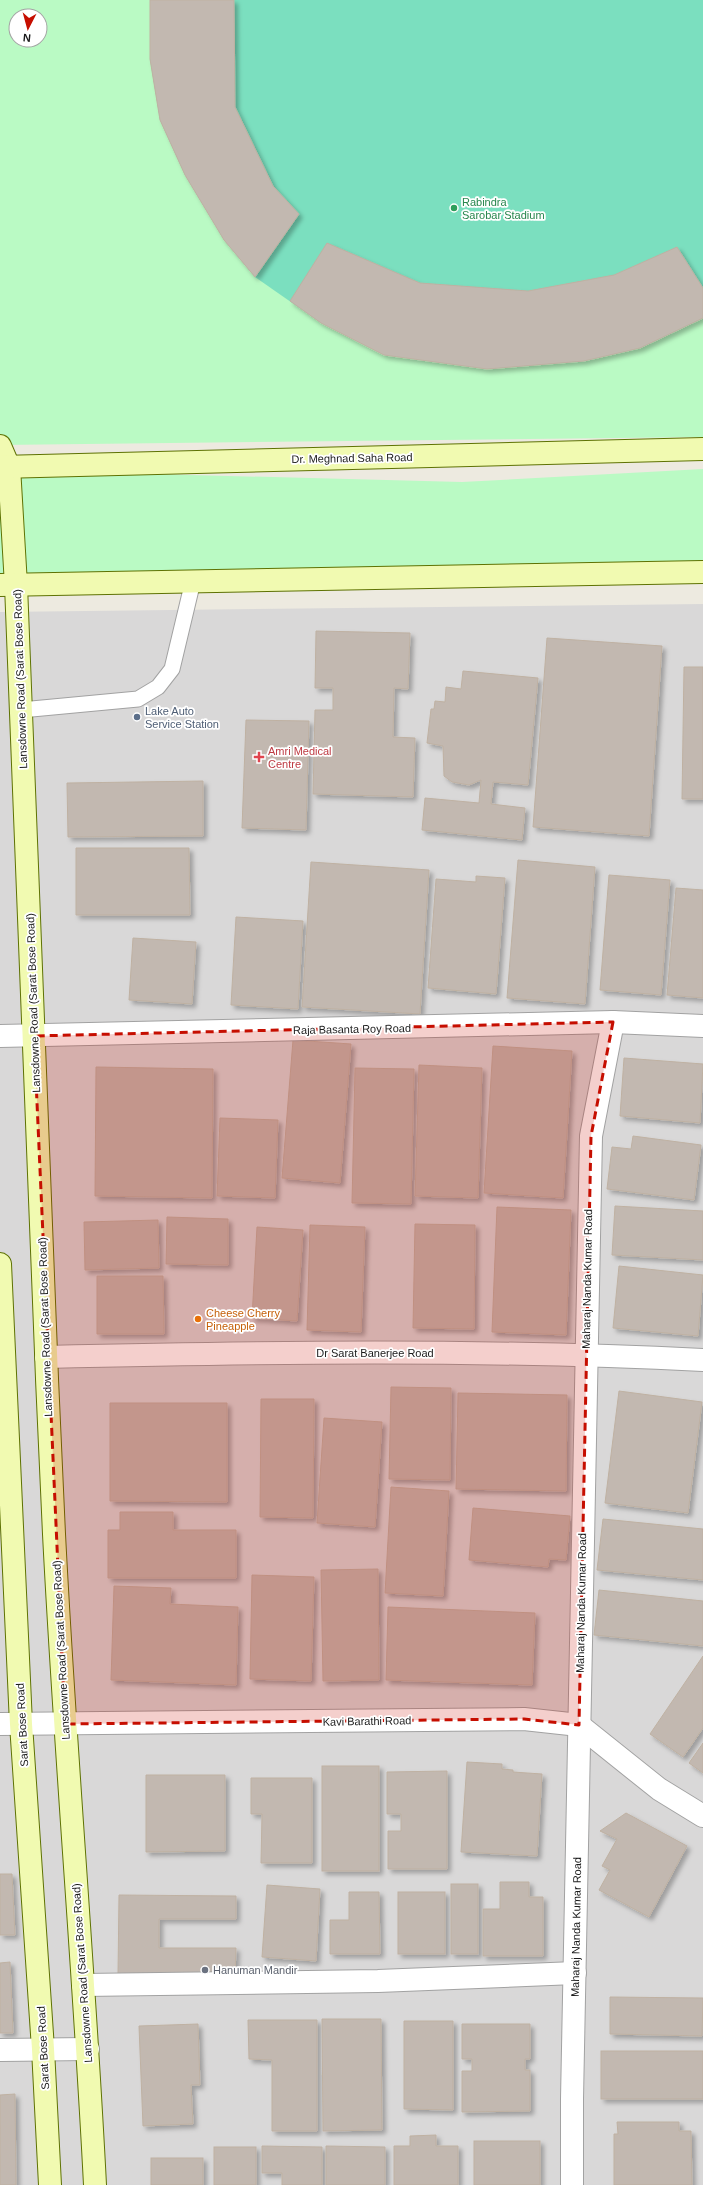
<svg xmlns="http://www.w3.org/2000/svg" width="703" height="2185" font-family="Helvetica,sans-serif">
	<style>
		.residential { fill: #d9d8d8 }
		.park { fill: #bafac4; fill-rule: evenodd }
		.pitch { fill: #7bdfbf }
		.building { fill: #c2b8b0; stroke: #bfb1a2; filter: url(#shadow) }
		.lines { fill: none; stroke-linecap: round; stroke-linejoin: round }
		.lane-casing { stroke: #a2a2a2; stroke-width: 17 }
		.street-casing { stroke: #a2a2a2; stroke-width: 24 }
		.secondary-casing { stroke: #5e7203; stroke-width: 24 }
		.lane { stroke: #fff; stroke-width: 15 }
		.street { stroke: #fff; stroke-width: 22 }
		.secondary { stroke: #f1fab1; stroke-width: 22 }
		.marked { fill: #c60e00; fill-opacity: 0.2; stroke: #c60e00; stroke-width: 3; stroke-dasharray: 8 5; stroke-linejoin: round }
		.leisure-dot { fill: #2e9e5b; stroke: #fff; stroke-width: 1.5 }
		.service-dot { fill: #5c6f8a; stroke: #fff; stroke-width: 1.5 }
		.health-dot { fill: #e0444e; stroke: #fff; stroke-width: 1.5 }
		.food-dot { fill: #e8710a; stroke: #fff; stroke-width: 1.5 }
		.worship-dot { fill: #6b7280; stroke: #fff; stroke-width: 1.5 }
		.labels { text-anchor: middle; dominant-baseline: central; stroke-width: 3.5; stroke-linejoin: round; paint-order: stroke }
		.leisure-label { font-size: 11px; fill: #27864d; stroke: #fff; text-anchor: start }
		.street-label { font-size: 11px; fill: #1b1b1b; stroke: #fff }
		.service-label { font-size: 11px; fill: #4e5e75; stroke: #fff; text-anchor: start }
		.health-label { font-size: 11px; fill: #be3a42; stroke: #fff; text-anchor: start }
		.food-label { font-size: 11px; fill: #c56008; stroke: #fff; text-anchor: start }
		.worship-label { font-size: 11px; fill: #5b616d; stroke: #fff; text-anchor: start }
	</style>
	<defs>
		<filter id="shadow"><feDropShadow dx="3.5" dy="3.5" stdDeviation="2" flood-color="#0004"/></filter>
	</defs>
	<rect width="100%" height="100%" fill="#edeae0"/>
	<path class="residential" d="M703 604V2185H0V612Z"/>
	<g class="park">
		<path d="M0 0H703V437L0 445ZM16 16H40V40H16Z"/>
		<path d="M703 469V562L678 561 0 577V470L462 482Z"/>
	</g>
	<path class="pitch" d="M150 0H703V318L640 348 584 361 487 369 321 323 255 277 224 240 185 175 160 120 150 59Z"/>
	<g class="building">
		<path d="M150 0H234L235 107 273 186 299 214 255 277 224 240 185 175 160 120 150 59Z"/>
		<path d="M327 243 420 283 528 291 614 275 677 247 703 288V318L640 348 584 361 487 369 384 355 321 323 290 301Z"/>
		<path d="M316 631 410 633 408 689 394 688 393 737 415 738 413 797 313 794 315 710H333V688H315Z"/>
		<path d="M547 638 662 646 649 836 533 827Z"/>
		<path d="M684 667H703V799H682Z"/>
		<path d="M463 671 538 678 528 785 493 782 491 804 525 808 522 840 422 830 425 798 479 803 481 780 469 785 452 782 444 776 443 746 427 743 431 709H434L435 701 445 702 446 687 461 689Z"/>
		<path d="M246 720 309 721 306 830 242 828Z"/>
		<path d="M203 781V836L68 837 67 783Z"/>
		<path d="M76 848H189L190 915H76Z"/>
		<path d="M518 860 595 867 585 1004 507 998Z"/>
		<path d="M311 862 429 870 420 1014 302 1007Z"/>
		<path d="M609 875 670 880 661 995 600 990Z"/>
		<path d="M476 876 505 878 496 994 428 988 436 879 476 882Z"/>
		<path d="M676 888 703 890V998L667 995Z"/>
		<path d="M236 917 303 921 298 1009 231 1005Z"/>
		<path d="M133 938 196 942 192 1004 129 1000Z"/>
		<path d="M293 1040 351 1044 340 1183 282 1178Z"/>
		<path d="M493 1046 572 1051 563 1198 484 1193Z"/>
		<path d="M624 1058 703 1064 700 1123 620 1116Z"/>
		<path d="M419 1065 482 1068 478 1198 415 1196Z"/>
		<path d="M96 1067 213 1069 212 1198 95 1196Z"/>
		<path d="M355 1068 414 1069 411 1204 352 1203Z"/>
		<path d="M220 1118 278 1120 275 1198 217 1196Z"/>
		<path d="M633 1136 701 1145 694 1200 607 1189 612 1147 631 1149Z"/>
		<path d="M615 1206 703 1211V1260L612 1255Z"/>
		<path d="M497 1207 571 1210 566 1335 492 1332Z"/>
		<path d="M167 1217 228 1219V1265L166 1264Z"/>
		<path d="M158 1220 159 1268 85 1270 84 1222Z"/>
		<path d="M415 1224 475 1225 474 1329 413 1328Z"/>
		<path d="M310 1225 365 1227 361 1332 307 1330Z"/>
		<path d="M257 1227 303 1230 297 1321 252 1318Z"/>
		<path d="M619 1266 703 1275 698 1336 613 1328Z"/>
		<path d="M97 1276H163L164 1334H97Z"/>
		<path d="M391 1387 451 1388 450 1480 389 1479Z"/>
		<path d="M619 1391 702 1402 688 1513 605 1503Z"/>
		<path d="M458 1393 567 1395 566 1491 456 1489Z"/>
		<path d="M261 1399H314L313 1518 260 1517Z"/>
		<path d="M110 1403H227V1502L110 1501Z"/>
		<path d="M324 1418 382 1422 375 1527 317 1523Z"/>
		<path d="M391 1487 449 1491 443 1596 385 1593Z"/>
		<path d="M473 1508 570 1516 566 1560 549 1559 548 1567 469 1560Z"/>
		<path d="M120 1512H173V1530H236V1578H108V1530H120Z"/>
		<path d="M603 1519 703 1529V1580L597 1570Z"/>
		<path d="M378 1569 379 1680 323 1681 321 1570Z"/>
		<path d="M252 1575 314 1577 311 1681 250 1679Z"/>
		<path d="M114 1586 171 1588 170 1604 238 1607 236 1685 111 1680Z"/>
		<path d="M599 1590 703 1601V1646L594 1635Z"/>
		<path d="M388 1607 535 1613 532 1685 386 1680Z"/>
		<path d="M703 1656V1728L683 1757 650 1734Z"/>
		<path d="M703 1743V1773L689 1763Z"/>
		<path d="M467 1762 502 1764V1769L513 1770V1772L542 1774 537 1856 461 1852Z"/>
		<rect x="322" y="1766" width="57" height="105"/>
		<path d="M447 1771V1869H388V1831H401V1814H387V1772Z"/>
		<path d="M146 1775H225V1851L146 1852Z"/>
		<path d="M251 1778H312V1863H261L262 1814H251Z"/>
		<path d="M626 1813 687 1846 649 1917 599 1890 610 1870 602 1866 617 1839 600 1831Z"/>
		<path d="M0 1874H12L15 1935H0Z"/>
		<path d="M500 1882H529V1897H543V1956H483V1909H500Z"/>
		<rect x="451" y="1884" width="27" height="70"/>
		<path d="M267 1885 320 1889 316 1961 262 1957Z"/>
		<path d="M349 1892H379L380 1954H330V1920H349Z"/>
		<rect x="398" y="1892" width="47" height="62"/>
		<path d="M119 1895 236 1896V1919H159V1948H236L235 1975 118 1974Z"/>
		<path d="M10 1962 13 2033H0V1963Z"/>
		<path d="M610 1997 703 1998 702 2036 610 2034Z"/>
		<path d="M322 2019H381L382 2130 323 2131Z"/>
		<path d="M248 2020H317V2131H272V2060L249 2059Z"/>
		<path d="M404 2021H453V2110L404 2109Z"/>
		<path d="M198 2024 200 2085H191L193 2124 143 2126 139 2026Z"/>
		<path d="M462 2024H530V2059H525V2070H530V2111L462 2112V2071H472V2059H462Z"/>
		<rect x="601" y="2051" width="102" height="48"/>
		<path d="M15 2094 16 2185H0V2095Z"/>
		<path d="M617 2122H679V2131H691L692 2185H614V2134H618Z"/>
		<path d="M436 2135V2146H458V2185H394V2146H410V2136Z"/>
		<rect x="474" y="2141" width="66" height="44"/>
		<path d="M262 2146 322 2147V2185H282V2173H262Z"/>
		<path d="M326 2146 385 2147V2185H326Z"/>
		<rect x="214" y="2147" width="42" height="38"/>
		<rect x="151" y="2158" width="52" height="27"/>
	</g>
	<g class="lines">
		<g class="lane-casing">
			<path id="lane" d="M21 710 138 699 158 687 172 669 193 581"/>
		</g>
		<g class="street-casing">
			<g id="street">
				<path d="M0 1036 613 1022 703 1026"/>
				<path d="M46 1357C265 1352 484 1349 703 1360"/>
				<path d="M0 1724 524 1719 579 1725 659 1789 703 1816"/>
				<path d="M83 1985 378 1981 575 1973"/>
				<path d="M0 2050 88 2049"/>
				<path d="M572 2185V2099L591 1136 613 1022"/>
			</g>
		</g>
		<g class="secondary-casing">
			<g id="secondary">
				<path d="M0 446 9 467 16 585C29 902 39 1218 54 1534 65 1751 84 1968 95 2185"/>
				<path d="M0 467 703 449"/>
				<path d="M0 585 703 572"/>
				<path d="M0 1264 21 1724 43 2049 50 2185"/>
			</g>
		</g>
		<use href="#lane" class="lane"/>
		<use href="#street" class="street"/>
		<use href="#secondary" class="secondary"/>
	</g>
	<path class="marked" d="M613 1022 591 1136 579 1725 524 1719 65 1724 34 1036Z"/>
	<circle class="leisure-dot" cx="454" cy="208" r="4"/>
	<circle class="service-dot" cx="137" cy="717" r="4"/>
	<path class="health-dot" d="M257 751h4v4h4v4h-4v4h-4v-4h-4v-4h4z"/>
	<circle class="food-dot" cx="198" cy="1319" r="4"/>
	<circle class="worship-dot" cx="205" cy="1970" r="4"/>
	<g class="labels">
		<g class="leisure-label">
			<text x="462" y="202">Rabindra<tspan x="462" dy="13">Sarobar Stadium</tspan></text>
		</g>
		<g class="street-label">
			<text transform="translate(352 458) rotate(-1)">Dr. Meghnad Saha Road</text>
			<text transform="translate(20 679) rotate(-92)">Lansdowne Road (Sarat Bose Road)</text>
			<text transform="translate(33 1003) rotate(-92)">Lansdowne Road (Sarat Bose Road)</text>
			<text transform="translate(352 1029) rotate(-1)">Raja Basanta Roy Road</text>
			<text transform="translate(587 1279) rotate(-89)">Maharaj Nanda Kumar Road</text>
			<text transform="translate(45 1327) rotate(-92)">Lansdowne Road (Sarat Bose Road)</text>
			<text x="375" y="1353">Dr Sarat Banerjee Road</text>
			<text transform="translate(581 1603) rotate(-89)">Maharaj Nanda Kumar Road</text>
			<text transform="translate(61 1650) rotate(-93)">Lansdowne Road (Sarat Bose Road)</text>
			<text transform="translate(367 1721) rotate(-1)">Kavi Barathi Road</text>
			<text transform="translate(22 1725) rotate(-93)">Sarat Bose Road</text>
			<text transform="translate(576 1927) rotate(-89)">Maharaj Nanda Kumar Road</text>
			<text transform="translate(82 1973) rotate(-94)">Lansdowne Road (Sarat Bose Road)</text>
			<text transform="translate(43 2048) rotate(-93)">Sarat Bose Road</text>
		</g>
		<g class="service-label">
			<text x="145" y="711">Lake Auto<tspan x="145" dy="13">Service Station</tspan></text>
		</g>
		<g class="health-label">
			<text x="268" y="751">Amri Medical<tspan x="268" dy="13">Centre</tspan></text>
		</g>
		<g class="food-label">
			<text x="206" y="1313">Cheese Cherry<tspan x="206" dy="13">Pineapple</tspan></text>
		</g>
		<g class="worship-label">
			<text x="213" y="1970">Hanuman Mandir</text>
		</g>
	</g>
	<g transform="translate(28 28) rotate(186)"><circle r="19" fill="#ffffff" stroke="#a4a4a4"/>
	<path d="M0-3L7 15L0 10L-7 15Z" fill="#c60e00"/>
	<text y="-6" font-size="11" font-weight="bold" text-anchor="middle" fill="#1b1b1b">N</text>
	</g>
</svg>
